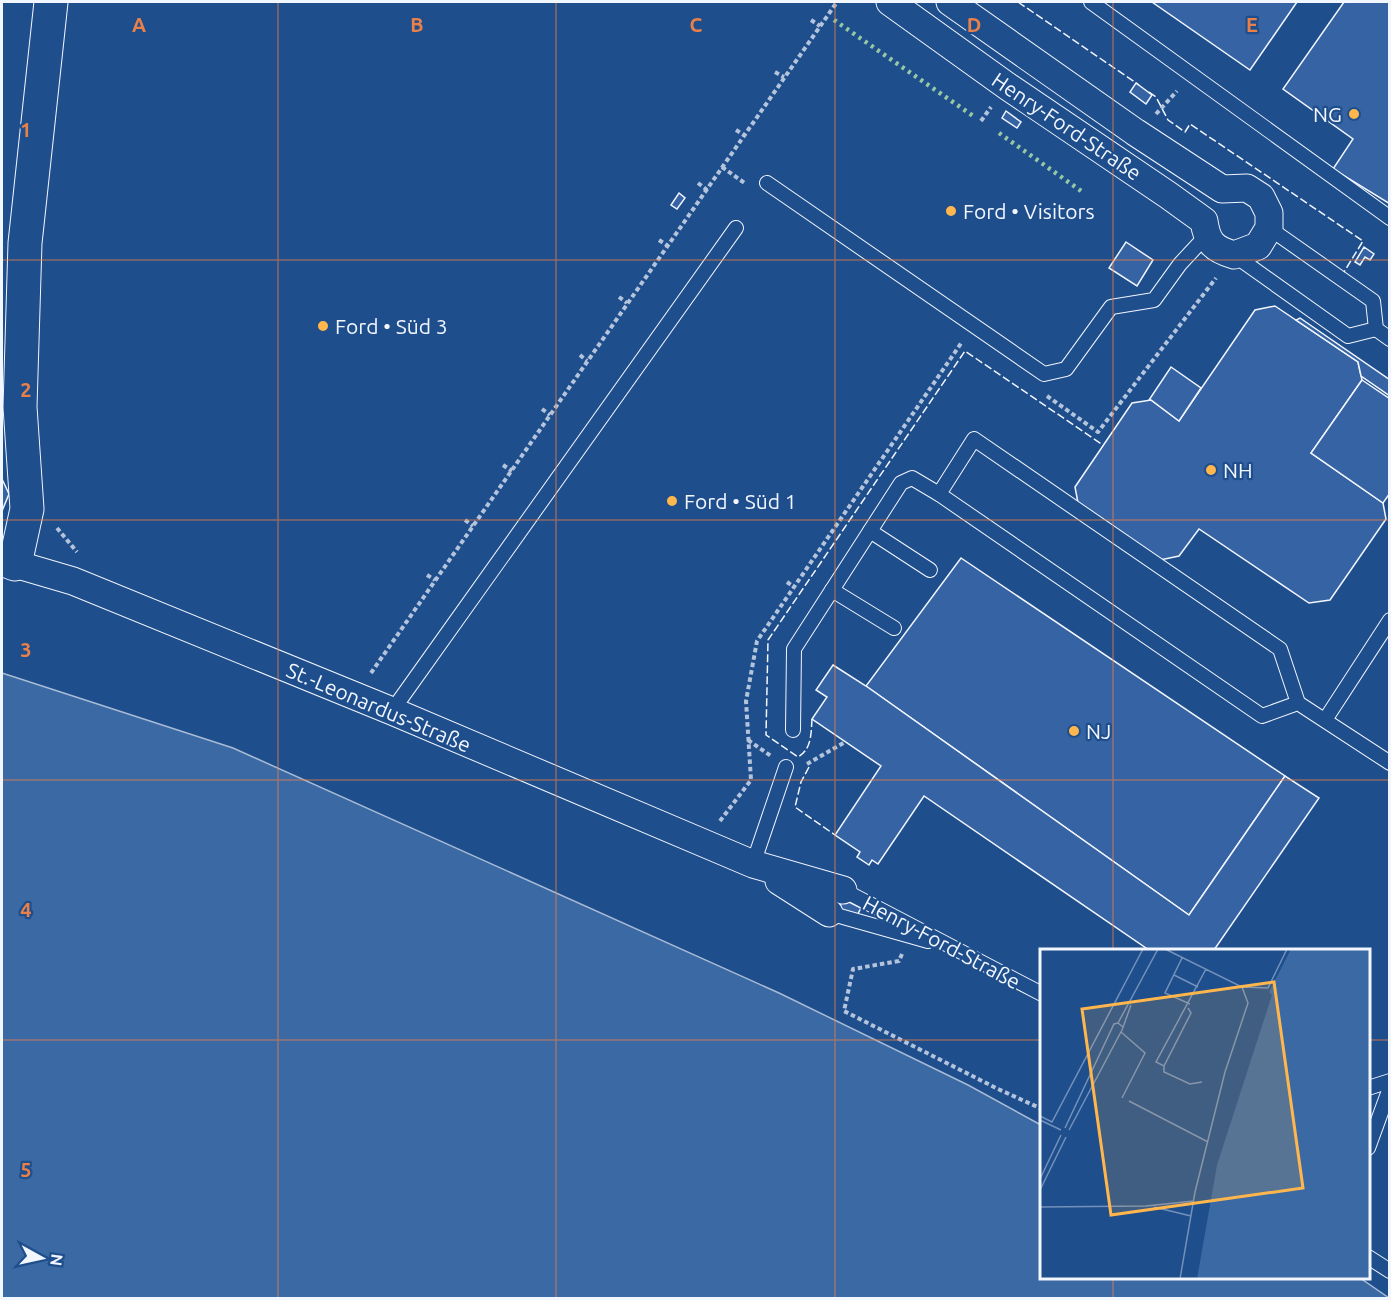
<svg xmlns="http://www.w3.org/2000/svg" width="1391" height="1300" font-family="Ubuntu,sans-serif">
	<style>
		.water { fill: #3b69a3; stroke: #a8bbd7; stroke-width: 1.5 }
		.building { fill: #3563a3; stroke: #f2f6ff; stroke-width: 1.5 }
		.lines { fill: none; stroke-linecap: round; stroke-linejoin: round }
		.service-casing { stroke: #f2f6ff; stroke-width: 16 }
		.minor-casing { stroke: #f2f6ff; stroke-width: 29 }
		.tertiary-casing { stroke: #f2f6ff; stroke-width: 35 }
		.path { stroke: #b3c4dc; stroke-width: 4; stroke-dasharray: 4.5 3; stroke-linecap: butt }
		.service { stroke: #1f4e8c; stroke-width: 14 }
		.minor { stroke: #1f4e8c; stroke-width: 27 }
		.tertiary { stroke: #1f4e8c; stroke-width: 33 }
		.hedge { stroke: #97c8a6; stroke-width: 4.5; stroke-dasharray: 3 4.5; stroke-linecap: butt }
		.fence { stroke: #f2f6ff; stroke-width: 1.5; stroke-dasharray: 8 3; stroke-linecap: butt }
		.grid { fill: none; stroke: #ea8049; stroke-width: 1.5; stroke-opacity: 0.55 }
		.poi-dot { fill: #ffb74d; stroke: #1f4e8c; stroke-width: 2 }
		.labels { text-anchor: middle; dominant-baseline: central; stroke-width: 4.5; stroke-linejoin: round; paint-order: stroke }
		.poi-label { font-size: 21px; fill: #f2f6ff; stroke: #1f4e8c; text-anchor: start }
		.street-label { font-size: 21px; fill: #f2f6ff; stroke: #1f4e8c }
		.inset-road { fill: none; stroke: #7391ba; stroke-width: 1.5 }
		.view { fill: #ffb74d; fill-opacity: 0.15; stroke: #ffb74d; stroke-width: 3 }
		.inset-edge { fill: none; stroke: #f2f6ff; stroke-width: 3 }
		.grid-label { font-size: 20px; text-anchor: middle; font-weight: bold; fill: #ea8049; stroke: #1f4e8c; stroke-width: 4.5; stroke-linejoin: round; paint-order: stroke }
	</style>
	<rect width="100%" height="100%" fill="#1f4e8c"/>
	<path class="water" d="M2 673 233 748 779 993 968 1085 1041 1125 1042 1278H1360L1389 1298H2Z"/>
	<g class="building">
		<path d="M1152 2H1297L1250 70Z"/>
		<path d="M1344 2H1390V204L1333 169 1353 139 1283 89Z"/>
		<path d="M1136 83 1152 95 1146 104 1130 92Z"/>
		<path d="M1006 111 1021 122 1017 128 1002 118Z"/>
		<path d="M679 193 685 198 677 209 671 205Z"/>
		<path d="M1126 242 1153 260 1137 286 1109 268Z"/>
		<path d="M1364 247 1374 254 1370 260 1365 257 1360 265 1355 262Z"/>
		<path d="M1275 306 1358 362 1362 380 1311 453 1383 503 1386 519 1330 600 1309 603 1199 529 1179 556 1160 560 1078 503 1075 487 1132 403 1151 400 1179 421 1255 310Z"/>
		<path d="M1300 318 1390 380V396L1361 376 1358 362 1296 320Z"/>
		<path d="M1171 367 1201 388 1179 421 1151 400H1149Z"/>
		<path d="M1362 380 1390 399V493L1383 503 1311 453Z"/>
		<path d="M2 479 9 494 2 511Z"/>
		<path d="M961 558 1285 776 1189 915 866 686Z"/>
		<path d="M833 665 866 686 1189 915 1285 776 1319 798 1214 950H1149L924 796 878 864 872 860 869 865 857 857 860 852 835 835 881 766 812 719 827 697 816 690Z"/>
		<path d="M843 899 861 908 856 917 839 908Z"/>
	</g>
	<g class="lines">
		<g class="service-casing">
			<g id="service">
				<path d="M1091 2 1390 218"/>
				<path d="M767 183 1044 374 1066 369 1111 307 1154 300 1180 264 1206 236"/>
				<path d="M1269 228 1373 301 1376 329 1390 339"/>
				<path d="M1234 255 1348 336 1376 329"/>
				<path d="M870 531 930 570"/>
				<path d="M832 590 894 628"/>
				<path d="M1298 703 1262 716 939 494 974 439 1280 649 1298 703 1390 763"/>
				<path d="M392 711 736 228"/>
				<path d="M1325 720 1390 620"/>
				<path d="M793 730 794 649 901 483 912 478 939 494"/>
				<path d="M753 864 786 767"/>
				<path d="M843 890 1042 994"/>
				<path d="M829 913 928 941"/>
				<path d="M1368 1088 1390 1081"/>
				<path d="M1368 1148 1390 1088"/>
				<path d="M1368 1257 1390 1271"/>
			</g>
		</g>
		<g class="minor-casing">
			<g id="minor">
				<path d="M890 2 1007 86 1168 195 1204 221C1207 242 1213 249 1234 255L1258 246 1269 228V213L1261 197 1247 188 1222 189 1135 132 950 2"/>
				<path d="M15 564 73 581 392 711 753 864 843 890"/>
				<path d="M779 881 829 913"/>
			</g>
		</g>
		<g class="tertiary-casing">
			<path id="tertiary" d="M2 559 15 564 27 509 20 407 25 243 51 2"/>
		</g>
		<g class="path">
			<path d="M811 20 820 26"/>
			<path d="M775 72 784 77"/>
			<path d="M1156 114 1177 91"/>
			<path d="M981 121 991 107"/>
			<path d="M736 130 744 135"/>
			<path d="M722 167 746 184"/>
			<path d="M698 183 707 190"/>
			<path d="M659 240 668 246"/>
			<path d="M619 297 627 303"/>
			<path d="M580 355 587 361"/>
			<path d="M1047 396 1098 432 1216 278"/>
			<path d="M542 409 550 415"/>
			<path d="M503 465 512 471"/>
			<path d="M465 520 473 526"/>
			<path d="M57 528 77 552"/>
			<path d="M427 575 435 580"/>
			<path d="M787 582 794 587"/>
			<path d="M371 673 837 2"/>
			<path d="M748 740 771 756"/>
			<path d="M807 764 845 742"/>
			<path d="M720 821 751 780 746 701 757 641 962 342"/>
			<path d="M902 954 899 961 853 969 844 1011 998 1089 1042 1109"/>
		</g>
		<use href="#service" class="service"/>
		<use href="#minor" class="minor"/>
		<use href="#tertiary" class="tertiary"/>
		<g class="hedge">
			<path d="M834 20 976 118"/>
			<path d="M999 133 1084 193"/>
		</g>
		<g class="fence">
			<path d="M1018 2 1139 85"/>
			<path d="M1149 92 1156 97 1168 120 1185 132 1190 124 1363 241 1344 272"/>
			<path d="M812 719C811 733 812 749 798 757L766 735 768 640 965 351 1103 445"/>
			<path d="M809 767 801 782 795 807 835 835"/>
		</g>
	</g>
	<path class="grid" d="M278 2V1298M556 2V1298M835 2V1298M1113 2V950M2 260H1390M2 520H1390M2 780H1390M2 1040H1042M1368 1040H1390M1113 1278V1298"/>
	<g class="poi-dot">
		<circle cx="1354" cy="114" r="6"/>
		<circle cx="951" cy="211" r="6"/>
		<circle cx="323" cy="326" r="6"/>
		<circle cx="1211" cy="470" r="6"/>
		<circle cx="672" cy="501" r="6"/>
		<circle cx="1074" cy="731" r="6"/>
	</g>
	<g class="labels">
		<g class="poi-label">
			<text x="1342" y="114" text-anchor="end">NG</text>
			<text x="963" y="211">Ford • Visitors</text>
			<text x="335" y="326">Ford • Süd 3</text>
			<text x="1223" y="470">NH</text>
			<text x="684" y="501">Ford • Süd 1</text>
			<text x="1086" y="731">NJ</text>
		</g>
		<g class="street-label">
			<text transform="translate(1067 126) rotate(34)">Henry-Ford-Straße</text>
			<text transform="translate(379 707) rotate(23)">St.-Leonardus-Straße</text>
			<text transform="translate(942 942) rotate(28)">Henry-Ford-Straße</text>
		</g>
	</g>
	<g transform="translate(1040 949)">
		<rect width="330" height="330" fill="#1f4e8c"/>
		<path d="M251 0H330V330H157L177 216 232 46 229 43Z" fill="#3b69a3"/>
		<path class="inset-road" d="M125 0 202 38 208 54 185 123 155 243 140 330M142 9 125 44 150 55M134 26 158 38M202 38 228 39 247 0M148 59 151 64 124 117 116 113 166 20M78 74 118 0M81 83 105 104 82 149M124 117V123L150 135 162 133M89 152 168 193M0 167 12 173 103 0M0 171 21 181M25 179 74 75 78 74 83 78M29 181 82 81 91 56M0 230 21 186M0 241 26 188M0 258 106 257 154 252M114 258 151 267"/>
		<path class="view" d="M234 33 263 239 71 266 42 60Z"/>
		<rect width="330" height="330" class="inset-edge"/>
	</g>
	<g class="grid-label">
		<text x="139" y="32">A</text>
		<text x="417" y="32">B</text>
		<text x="696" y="32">C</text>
		<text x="974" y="32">D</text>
		<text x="1252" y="32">E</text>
		<text x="26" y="137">1</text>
		<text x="26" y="397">2</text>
		<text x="26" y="657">3</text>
		<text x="26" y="917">4</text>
		<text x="26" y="1177">5</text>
	</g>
	<rect width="1391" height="1300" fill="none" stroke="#f2f6ff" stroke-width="6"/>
	<g transform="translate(42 1258) rotate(98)" stroke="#1f4e8c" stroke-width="4.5" paint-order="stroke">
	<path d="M0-4.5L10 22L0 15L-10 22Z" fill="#f2f6ff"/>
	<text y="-9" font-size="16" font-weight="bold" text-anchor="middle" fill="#f2f6ff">N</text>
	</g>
</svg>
